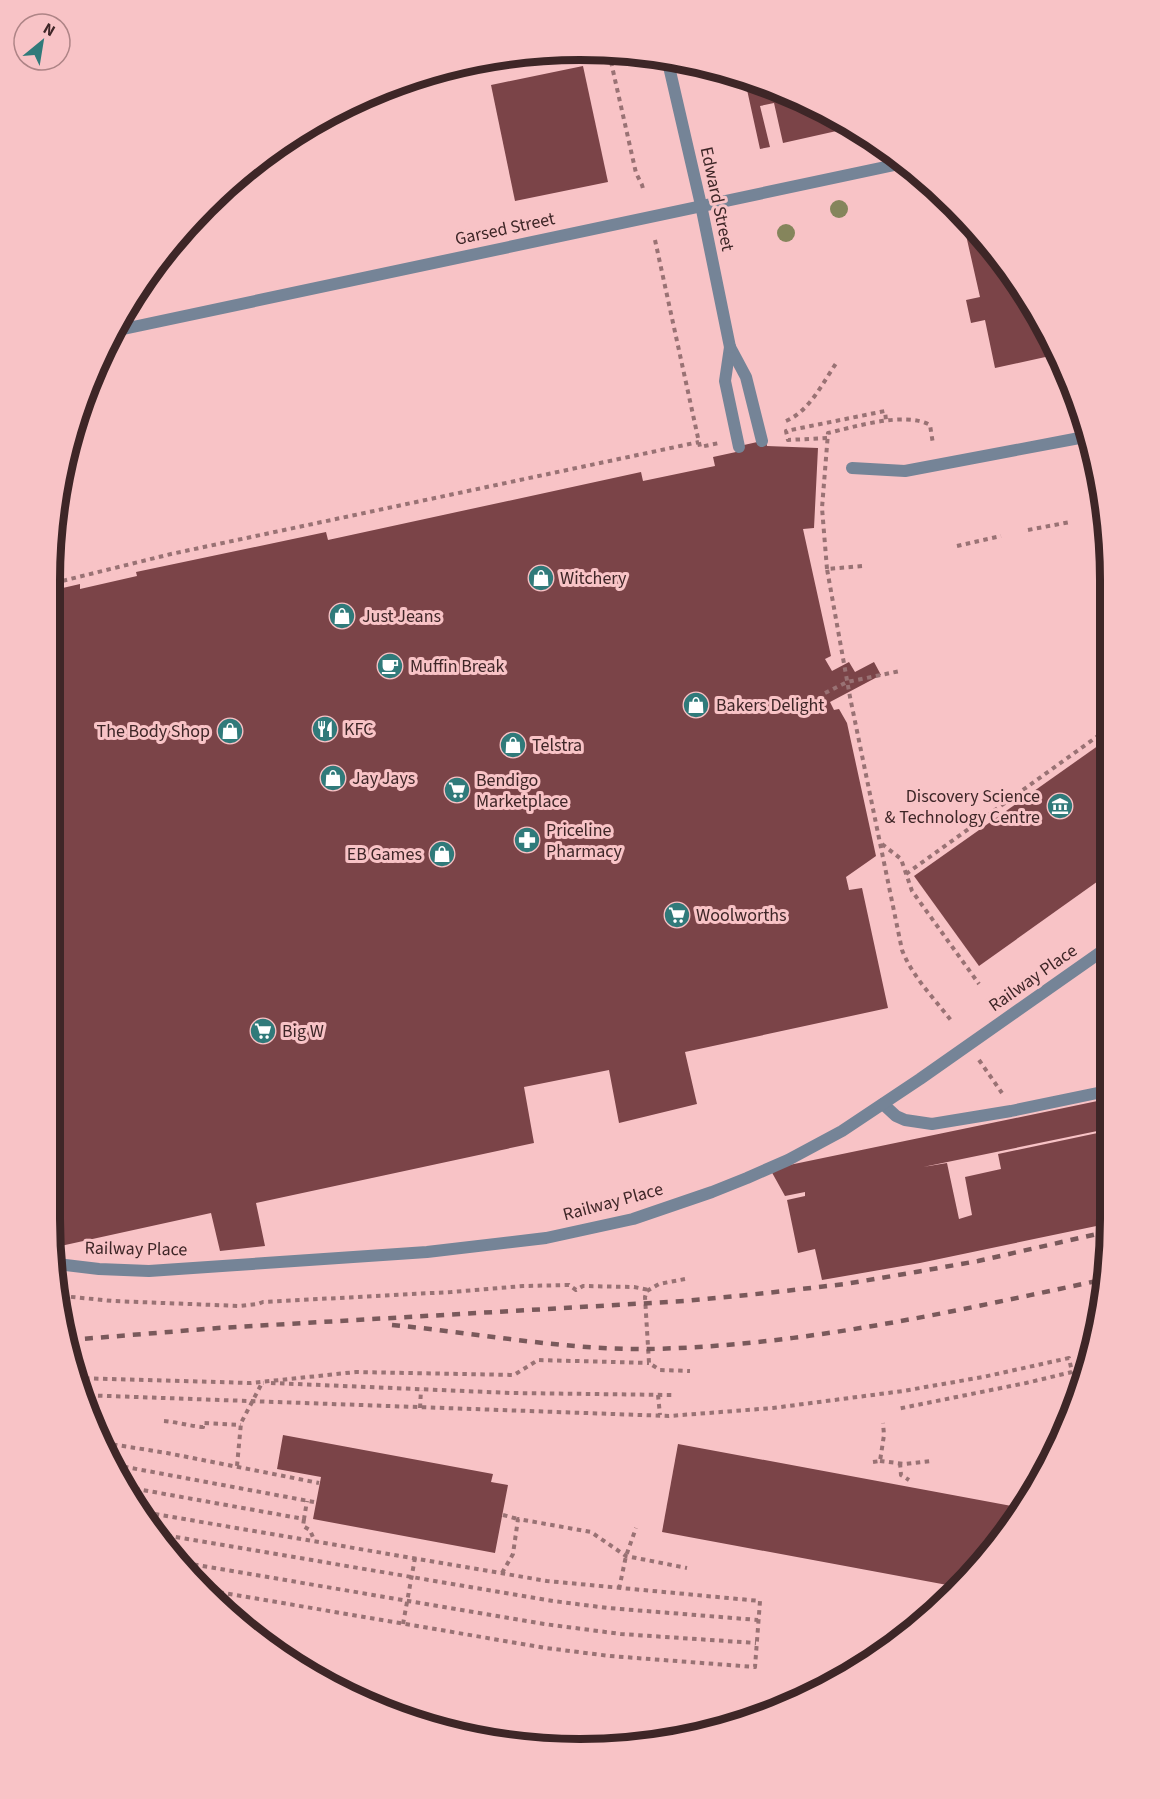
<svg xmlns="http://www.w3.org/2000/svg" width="1160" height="1799" font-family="'Source Sans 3',sans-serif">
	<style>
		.building { fill: #7b4448 }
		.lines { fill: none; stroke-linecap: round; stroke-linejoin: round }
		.path { stroke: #997274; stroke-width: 4; stroke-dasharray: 4.5 4.5; stroke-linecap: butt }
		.service { stroke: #758497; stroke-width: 12 }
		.minor { stroke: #758497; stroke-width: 12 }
		.rail { stroke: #7a595b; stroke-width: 4.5; stroke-dasharray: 8 8; stroke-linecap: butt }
		.tree { fill: #85855c }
		.labels { text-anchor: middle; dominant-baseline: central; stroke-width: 6; stroke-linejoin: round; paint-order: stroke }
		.street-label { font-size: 18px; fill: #3e2627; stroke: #f8c3c6 }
		.poi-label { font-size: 18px; fill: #3e2627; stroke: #f8c3c6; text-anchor: start }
		.rim { fill: none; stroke: #3e2627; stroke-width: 8 }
	</style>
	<rect width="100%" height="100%" fill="#f8c3c6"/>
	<g class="building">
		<path d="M583 66 608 182 515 201 491 85Z"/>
		<path d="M744 76 845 120 849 124 850 128 783 143 774 103 760 106 770 147 760 149Z"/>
		<path d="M978 232 1001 257 1056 346 1059 354 995 368 985 320 971 323 966 300 980 297 966 235Z"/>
		<path d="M766 440 767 446 818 448 814 528 803 529 831 656 825 659 832 671 849 662 855 672 874 662 881 675 830 702 834 710 839 709 847 723 876 856 846 877 849 890 862 888 888 1008 685 1052 697 1104 619 1123 609 1070 524 1087 534 1143 256 1203 265 1246 220 1251 211 1213 56 1247 50 1219 54 590 80 584V589L137 576 136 572 326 532 328 540 641 472 643 481 715 466 713 457 736 452 735 447Z"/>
		<path d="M1109 738 1108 874 979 966 914 876Z"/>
		<path d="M1107 1099V1129L923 1167 947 1163 959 1219 972 1215 965 1177 1001 1169 998 1154 1107 1131 1106 1224 920 1263 822 1280 815 1249 798 1253 787 1200 805 1196V1192L785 1196 770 1169Z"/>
		<path d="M1101 1307 1096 1326 1092 1309Z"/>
		<path d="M283 1435 493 1474 491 1482 508 1485 495 1553 313 1519 321 1477 277 1469Z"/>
		<path d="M678 1444 1017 1507 979 1569 958 1587 662 1532Z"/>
	</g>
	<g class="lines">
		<g class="path">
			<path d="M609 53 636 173 642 185 644 192"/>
			<path d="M655 240 700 447 719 443"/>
			<path d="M786 421C810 411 823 382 837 362"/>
			<path d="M827 438 788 440 786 431 885 411 886 420"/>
			<path d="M1096 516 1104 514"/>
			<path d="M1028 530 1070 522"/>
			<path d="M957 546 1001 536"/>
			<path d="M862 566 827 569 850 697 902 950C913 978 935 999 953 1023"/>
			<path d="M827 569 822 508 828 433C854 427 905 411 930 425L933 444"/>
			<path d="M54 583 171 554 699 442"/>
			<path d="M825 693 847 682 900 671"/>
			<path d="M882 844 901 859 912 891 979 984"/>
			<path d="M906 874 1109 728"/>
			<path d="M979 1060 1002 1093"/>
			<path d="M685 1279 659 1284 647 1291 645 1297 649 1363 660 1370 690 1371"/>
			<path d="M62 1296 113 1301 240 1306 258 1304 263 1302 451 1292 523 1286 569 1285 576 1290 583 1286 634 1287 649 1290"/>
			<path d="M76 1378 251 1383 356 1372 514 1375 538 1360 649 1363"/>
			<path d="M271 1383 512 1393 672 1395"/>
			<path d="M80 1394 81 1378"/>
			<path d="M80 1395 669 1416 773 1408 903 1391 983 1377 1069 1358 1072 1372 1026 1383 897 1409"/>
			<path d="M658 1395 660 1415"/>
			<path d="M420 1408 421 1390"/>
			<path d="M164 1421C177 1422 189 1426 203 1427V1423L241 1425"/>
			<path d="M104 1443 167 1453 319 1483"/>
			<path d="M880 1461 905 1464 931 1461"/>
			<path d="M873 1462 880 1461 884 1435 883 1423"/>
			<path d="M900 1463 901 1475 909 1480"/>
			<path d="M115 1465 314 1502"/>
			<path d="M237 1466 241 1423 262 1383H264"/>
			<path d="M126 1487 304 1519 307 1501"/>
			<path d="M137 1511 547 1581 760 1601 755 1667 610 1656 546 1648 212 1591"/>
			<path d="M503 1515 518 1519"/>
			<path d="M304 1519 303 1526 310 1530 314 1540"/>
			<path d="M158 1534 553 1601 608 1608 758 1620"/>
			<path d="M185 1563 544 1624 621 1634 756 1643"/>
			<path d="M502 1573 513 1554 518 1519 591 1532 626 1556 687 1568"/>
			<path d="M619 1589 626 1556 636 1528"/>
			<path d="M403 1624 415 1558"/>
		</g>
		<g class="service">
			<path d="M730 347 725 381 739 447"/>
			<path d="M730 347 746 377 762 441"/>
			<path d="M852 468 905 471 1090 436"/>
			<path d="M883 1104 896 1116 905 1120 932 1124 1011 1111 1107 1091"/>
		</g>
		<g class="minor">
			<path d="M667 58 701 205 730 347"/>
			<path d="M114 331 904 163"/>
			<path d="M57 1264 99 1269 149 1271 427 1252 546 1238 633 1219 712 1192 747 1178 788 1160 842 1131 920 1079 1108 947"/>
		</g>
		<g class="rail">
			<path d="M392 1325C478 1333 563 1350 649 1349 804 1346 955 1311 1106 1279"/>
			<path d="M69 1340 218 1328 685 1301 767 1293 845 1284 916 1272 978 1261 1106 1232"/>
		</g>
	</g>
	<g class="tree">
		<circle cx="839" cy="209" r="9"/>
		<circle cx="786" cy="233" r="9"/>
	</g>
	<defs>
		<g id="shop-disc" transform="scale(1.35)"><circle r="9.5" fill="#307a7a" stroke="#f8c3c6"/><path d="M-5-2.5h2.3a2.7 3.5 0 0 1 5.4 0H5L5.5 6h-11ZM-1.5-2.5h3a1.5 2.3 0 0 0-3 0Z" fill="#fff"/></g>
		<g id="cafe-disc" transform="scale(1.35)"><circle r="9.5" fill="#307a7a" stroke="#f8c3c6"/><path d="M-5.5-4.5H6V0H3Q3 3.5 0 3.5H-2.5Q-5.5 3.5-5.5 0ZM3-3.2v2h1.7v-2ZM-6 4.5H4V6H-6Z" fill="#fff"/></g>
		<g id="restaurant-disc" transform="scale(1.35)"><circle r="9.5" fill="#307a7a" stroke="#f8c3c6"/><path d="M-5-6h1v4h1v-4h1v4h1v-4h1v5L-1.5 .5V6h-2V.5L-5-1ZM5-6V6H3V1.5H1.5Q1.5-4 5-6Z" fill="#fff"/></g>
		<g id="supermarket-disc" transform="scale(1.35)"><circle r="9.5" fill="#307a7a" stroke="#f8c3c6"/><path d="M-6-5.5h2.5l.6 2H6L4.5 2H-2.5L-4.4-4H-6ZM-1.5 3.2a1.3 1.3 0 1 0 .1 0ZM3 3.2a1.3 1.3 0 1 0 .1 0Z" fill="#fff"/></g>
		<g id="museum-disc" transform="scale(1.35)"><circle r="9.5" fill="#307a7a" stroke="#f8c3c6"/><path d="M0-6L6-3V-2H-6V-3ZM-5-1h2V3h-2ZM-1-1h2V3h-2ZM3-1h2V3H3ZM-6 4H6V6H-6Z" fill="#fff"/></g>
		<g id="pharmacy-disc" transform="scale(1.35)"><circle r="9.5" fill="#307a7a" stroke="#f8c3c6"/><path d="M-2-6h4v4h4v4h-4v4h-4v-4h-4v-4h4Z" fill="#fff"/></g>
	</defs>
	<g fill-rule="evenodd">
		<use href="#shop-disc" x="541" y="578"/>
		<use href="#shop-disc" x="342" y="616"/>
		<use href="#cafe-disc" x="390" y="666"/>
		<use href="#shop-disc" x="696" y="705"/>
		<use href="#restaurant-disc" x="325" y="729"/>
		<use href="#shop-disc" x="230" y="731"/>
		<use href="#shop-disc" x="513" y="745"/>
		<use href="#shop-disc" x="333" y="778"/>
		<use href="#supermarket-disc" x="457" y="790"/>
		<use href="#museum-disc" x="1060" y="806"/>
		<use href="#pharmacy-disc" x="527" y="840"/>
		<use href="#shop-disc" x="442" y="854"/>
		<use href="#supermarket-disc" x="677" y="915"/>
		<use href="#supermarket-disc" x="263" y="1031"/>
	</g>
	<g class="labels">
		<g class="street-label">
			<text transform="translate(717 199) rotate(78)">Edward Street</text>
			<text transform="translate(505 229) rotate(-12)">Garsed Street</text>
			<text transform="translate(1033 978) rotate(-35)">Railway Place</text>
			<text transform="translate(613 1202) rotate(-15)">Railway Place</text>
			<text transform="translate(136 1249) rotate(1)">Railway Place</text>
		</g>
		<g class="poi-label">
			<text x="560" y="578">Witchery</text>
			<text x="362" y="616">Just Jeans</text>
			<text x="410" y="666">Muffin Break</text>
			<text x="716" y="705">Bakers Delight</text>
			<text x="344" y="729">KFC</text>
			<text x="210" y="731" text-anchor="end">The Body Shop</text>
			<text x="532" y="745">Telstra</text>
			<text x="352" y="778">Jay Jays</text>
			<text x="476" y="780">Bendigo<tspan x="476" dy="21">Marketplace</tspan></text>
			<text x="1040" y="796" text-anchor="end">Discovery Science<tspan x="1040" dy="21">&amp; Technology Centre</tspan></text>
			<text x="546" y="830">Priceline<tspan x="546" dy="21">Pharmacy</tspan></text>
			<text x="422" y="854" text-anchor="end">EB Games</text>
			<text x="696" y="915">Woolworths</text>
			<text x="282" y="1031">Big W</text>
		</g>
	</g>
	<path d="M0 0H1160V1799H0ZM580 60H580A520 520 0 0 1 1100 580V1219A520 520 0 0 1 580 1739H580A520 520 0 0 1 60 1219V580A520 520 0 0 1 580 60Z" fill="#f8c3c6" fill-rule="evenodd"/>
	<path class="rim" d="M580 60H580A520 520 0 0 1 1100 580V1219A520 520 0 0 1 580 1739H580A520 520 0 0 1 60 1219V580A520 520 0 0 1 580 60Z"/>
	<g transform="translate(42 42) rotate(30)"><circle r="28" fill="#f8c3c6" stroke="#ae8486" stroke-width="1.5"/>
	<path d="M0-4.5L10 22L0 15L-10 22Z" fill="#307a7a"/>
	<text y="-9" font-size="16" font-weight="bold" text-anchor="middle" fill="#3e2627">N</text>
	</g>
</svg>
